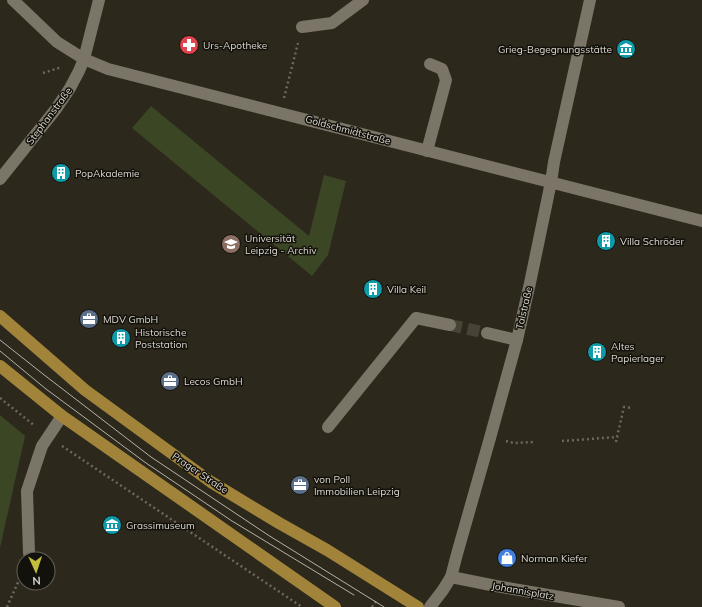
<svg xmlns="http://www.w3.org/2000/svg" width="702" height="607" font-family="Mulish,sans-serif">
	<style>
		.green { fill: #3b4624 }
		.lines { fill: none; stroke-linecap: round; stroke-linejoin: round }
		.minor-tunnel { stroke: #474337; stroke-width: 12; stroke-dasharray: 12 6; stroke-linecap: butt }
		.path { stroke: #6c685e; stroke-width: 2.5; stroke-dasharray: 2 3; stroke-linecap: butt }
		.minor { stroke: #7b7567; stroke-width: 12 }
		.major { stroke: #a1843a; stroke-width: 12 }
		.tram { stroke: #b5b2a9; stroke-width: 1 }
		.labels { text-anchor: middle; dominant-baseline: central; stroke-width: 3; stroke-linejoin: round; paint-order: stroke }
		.poi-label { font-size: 10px; fill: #dcd9d1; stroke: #13110b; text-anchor: start }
		.street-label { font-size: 10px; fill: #dcd9d1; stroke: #13110b }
	</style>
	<rect width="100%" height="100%" fill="#2d281c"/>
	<g class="green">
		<path d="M151 106 309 236 324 175 346 181 328 255 312 276 132 128Z"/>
		<path d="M0 415 25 436 0 548Z"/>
	</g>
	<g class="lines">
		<path class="minor-tunnel" d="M450 325 487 333"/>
		<g class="path">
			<path d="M43 73 62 67"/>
			<path d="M284 98 298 43"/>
			<path d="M0 398 35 426"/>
			<path d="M506 441 514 443 535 442"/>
			<path d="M562 441 617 437 624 407 633 408"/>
			<path d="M616 442 617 437"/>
			<path d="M62 446 302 607"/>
			<path d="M7 607 24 569"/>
			<path d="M372 607 377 600"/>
		</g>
		<g class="minor">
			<path d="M13 0 57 42 84 59 108 69 702 221"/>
			<path d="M302 27 332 23 363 0"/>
			<path d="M427 151 446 80 442 69 430 64"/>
			<path d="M0 179 56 109 70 88 79 71 84 59 99 0"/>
			<path d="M487 333 517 340"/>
			<path d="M328 427 416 318 450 325"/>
			<path d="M29 553 27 491 42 446 62 416"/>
			<path d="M451 577 496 586 619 607"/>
			<path d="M430 607 443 590 451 577 457 554 490 438 517 340 530 283 551 182 554 162 590 0"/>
		</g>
		<g class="major">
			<path d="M0 316 85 390 211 482 279 523 327 550 418 607"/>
			<path d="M0 366 62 416 335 607"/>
		</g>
		<g class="tram">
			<path d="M0 340 43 374 151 457 268 535 384 607"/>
			<path d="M0 351 46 389 146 463 232 521 354 595"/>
		</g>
	</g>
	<defs>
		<g id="pharmacy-disc" transform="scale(1)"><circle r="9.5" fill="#e0444e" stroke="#13110b"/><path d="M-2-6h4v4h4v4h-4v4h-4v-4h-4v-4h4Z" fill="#fff"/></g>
		<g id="museum-disc" transform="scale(1)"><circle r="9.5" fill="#0f9aa8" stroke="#13110b"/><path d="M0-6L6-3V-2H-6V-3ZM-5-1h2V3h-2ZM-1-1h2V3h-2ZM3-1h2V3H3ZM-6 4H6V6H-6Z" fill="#fff"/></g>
		<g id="building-disc" transform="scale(1)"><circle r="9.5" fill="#0f9aa8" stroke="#13110b"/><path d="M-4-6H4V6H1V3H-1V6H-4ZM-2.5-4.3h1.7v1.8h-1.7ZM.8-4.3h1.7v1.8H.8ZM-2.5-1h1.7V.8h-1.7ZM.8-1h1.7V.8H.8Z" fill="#fff"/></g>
		<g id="university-disc" transform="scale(1)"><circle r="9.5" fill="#8d6e63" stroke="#13110b"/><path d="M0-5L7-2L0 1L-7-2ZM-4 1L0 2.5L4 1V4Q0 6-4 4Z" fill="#fff"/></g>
		<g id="office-disc" transform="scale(1)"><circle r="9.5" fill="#5c6f8a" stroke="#13110b"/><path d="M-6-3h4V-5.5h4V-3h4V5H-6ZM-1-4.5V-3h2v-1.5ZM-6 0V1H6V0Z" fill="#fff"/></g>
		<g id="shop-disc" transform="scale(1)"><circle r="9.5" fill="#3f7fe0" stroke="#13110b"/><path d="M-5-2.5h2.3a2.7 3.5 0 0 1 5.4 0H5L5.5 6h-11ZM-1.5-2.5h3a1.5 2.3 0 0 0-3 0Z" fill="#fff"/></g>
	</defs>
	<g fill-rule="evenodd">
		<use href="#pharmacy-disc" x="189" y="45"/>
		<use href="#museum-disc" x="626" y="49"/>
		<use href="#building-disc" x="61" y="173"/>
		<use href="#building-disc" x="606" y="241"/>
		<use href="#university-disc" x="231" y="244"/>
		<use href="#building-disc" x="373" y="289"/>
		<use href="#office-disc" x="89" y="319"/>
		<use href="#building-disc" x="121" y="338"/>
		<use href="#building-disc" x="597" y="352"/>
		<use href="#office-disc" x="170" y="381"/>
		<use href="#office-disc" x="300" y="485"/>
		<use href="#museum-disc" x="112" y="525"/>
		<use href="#shop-disc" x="507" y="558"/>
	</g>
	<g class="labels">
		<g class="poi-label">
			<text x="203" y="45">Urs-Apotheke</text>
			<text x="612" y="49" text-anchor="end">Grieg-Begegnungsstätte</text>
			<text x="75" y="173">PopAkademie</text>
			<text x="245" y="238">Universität<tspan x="245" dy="12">Leipzig - Archiv</tspan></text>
			<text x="620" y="241">Villa Schröder</text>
			<text x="387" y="289">Villa Keil</text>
			<text x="103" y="319">MDV GmbH</text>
			<text x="135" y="332">Historische<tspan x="135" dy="12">Poststation</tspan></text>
			<text x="611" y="346">Altes<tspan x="611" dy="12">Papierlager</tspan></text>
			<text x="184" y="381">Lecos GmbH</text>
			<text x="314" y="479">von Poll<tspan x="314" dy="12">Immobilien Leipzig</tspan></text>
			<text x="126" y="525">Grassimuseum</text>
			<text x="521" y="558">Norman Kiefer</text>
		</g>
		<g class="street-label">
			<text transform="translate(49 116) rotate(-53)">Stephanstraße</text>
			<text transform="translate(348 130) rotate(15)">Goldschmidtstraße</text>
			<text transform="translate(524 308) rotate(-77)">Talstraße</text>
			<text transform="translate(200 473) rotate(34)">Prager Straße</text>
			<text transform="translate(523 591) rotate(10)">Johannisplatz</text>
		</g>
	</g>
	<g transform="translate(36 571) rotate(177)"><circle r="19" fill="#13110b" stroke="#63615a"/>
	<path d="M0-3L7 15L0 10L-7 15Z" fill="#c3bd3e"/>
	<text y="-6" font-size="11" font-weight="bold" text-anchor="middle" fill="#dcd9d1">N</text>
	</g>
</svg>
